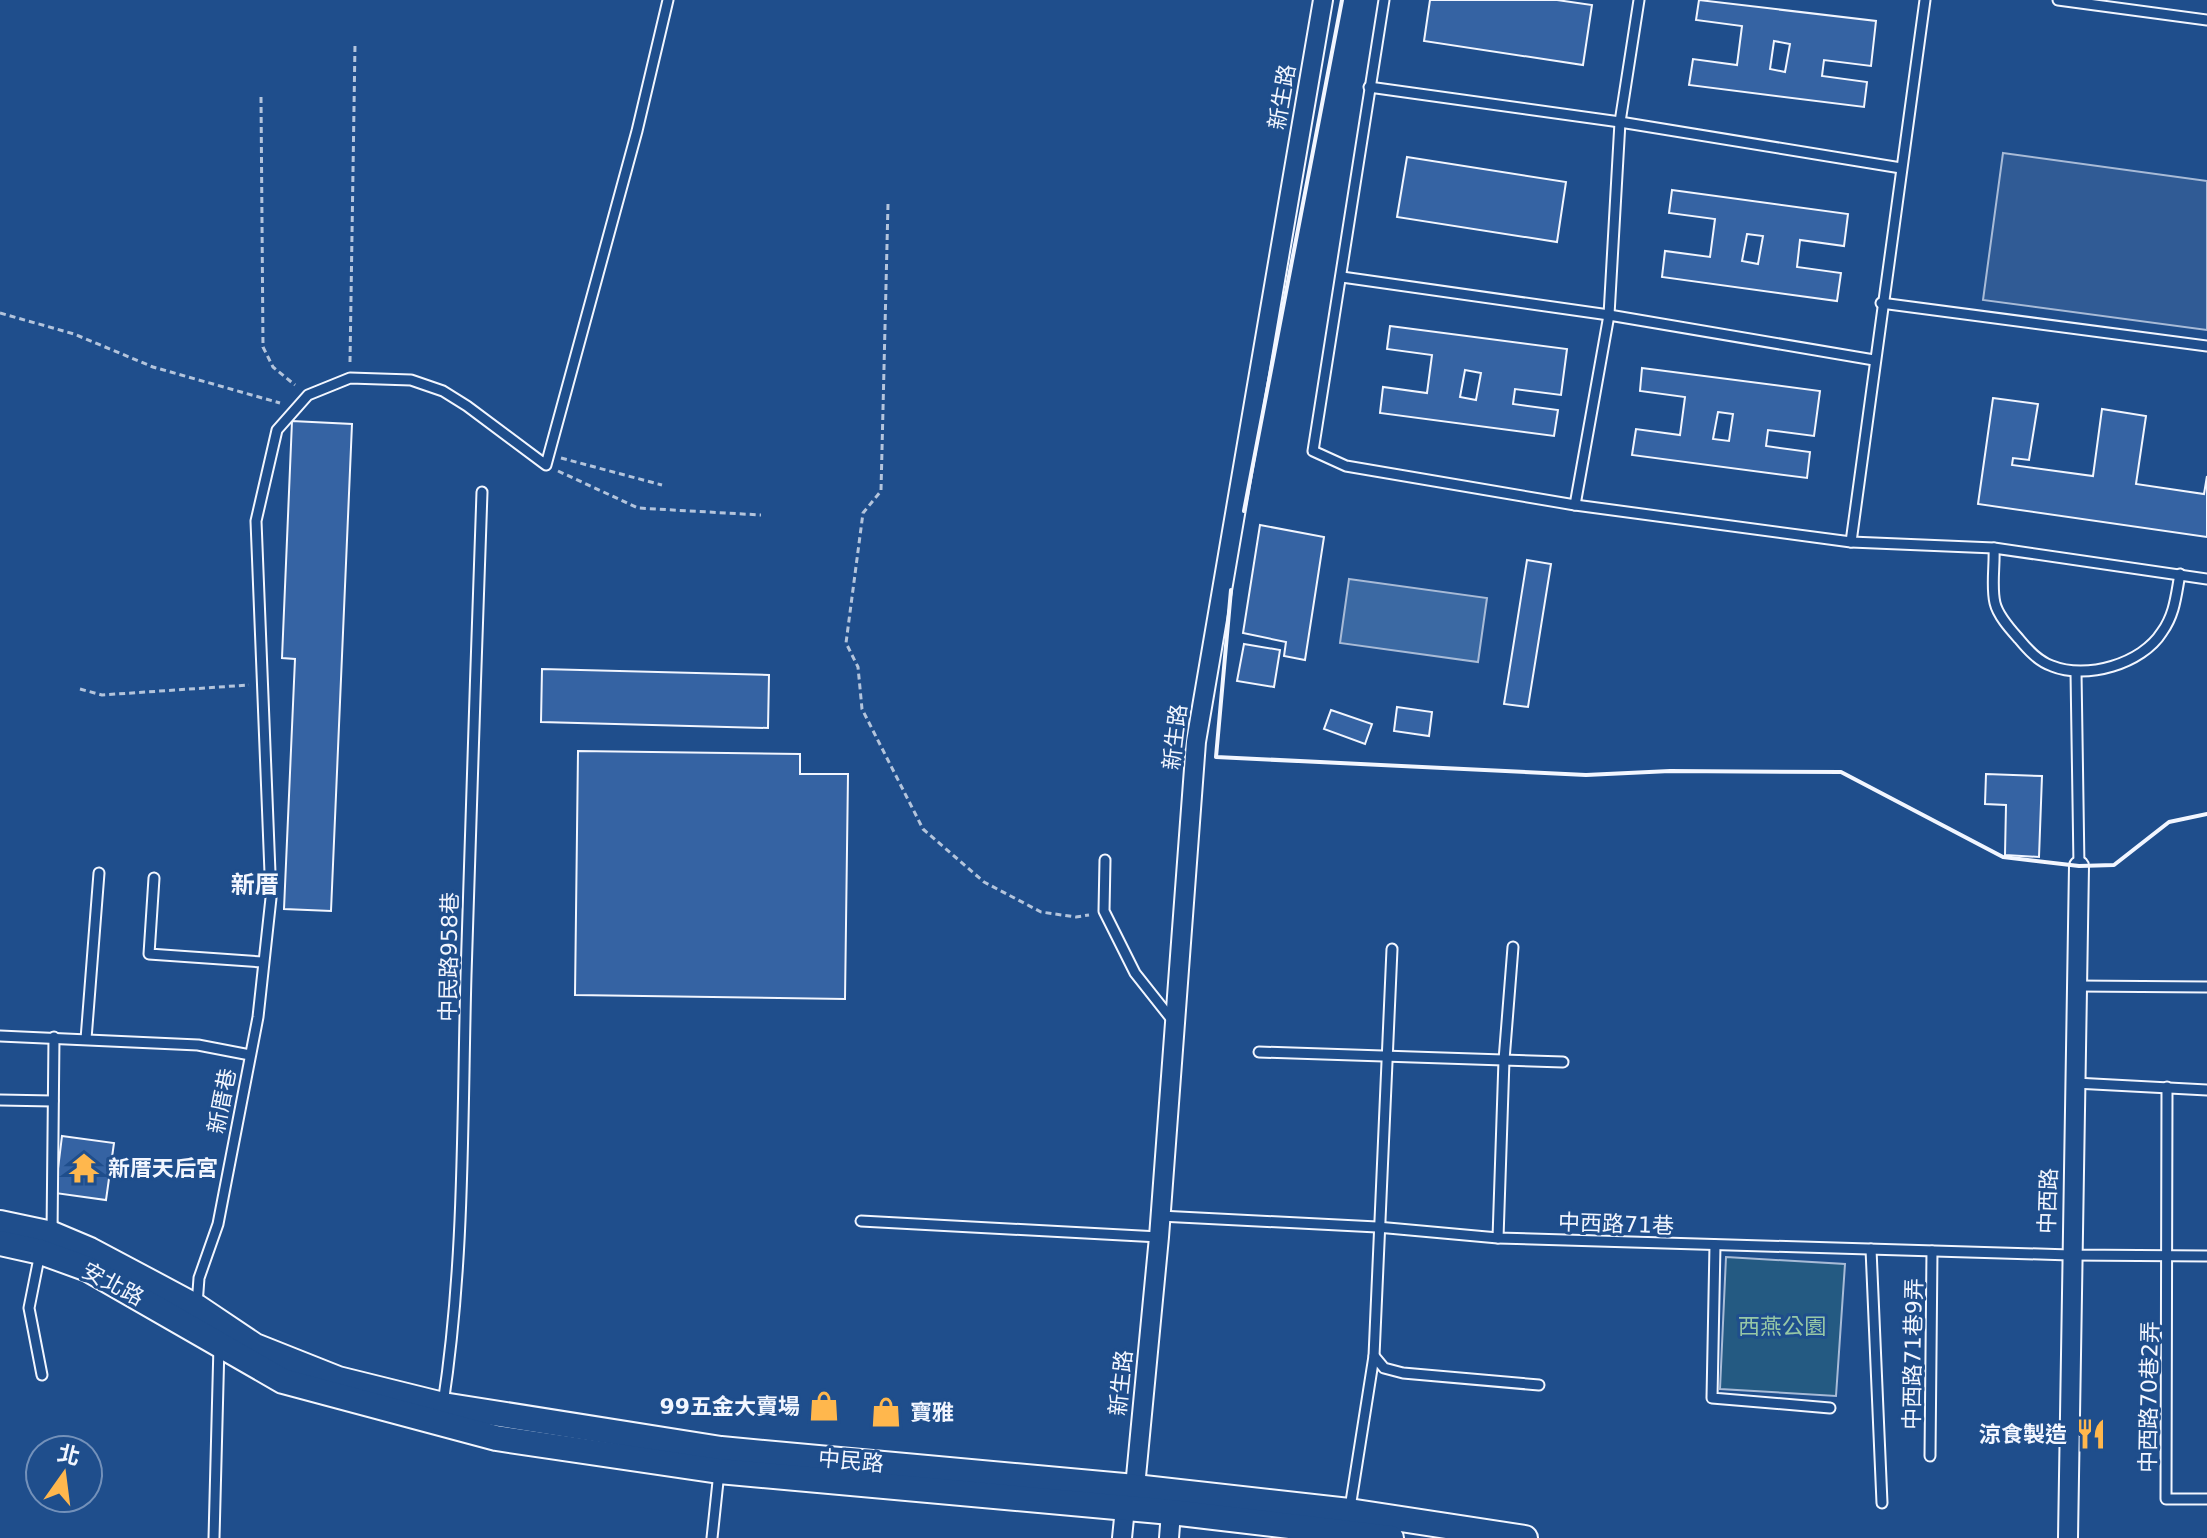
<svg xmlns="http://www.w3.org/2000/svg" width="2207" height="1538" font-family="'DejaVu Sans','Noto Sans TC',sans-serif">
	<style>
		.green { fill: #245a82; stroke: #a8bbd7; stroke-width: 2 }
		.parking { fill: #305b95; stroke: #a8bbd7; stroke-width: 2 }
		.water { fill: #3b69a3; stroke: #a8bbd7; stroke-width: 2 }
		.building { fill: #3563a3; stroke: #f2f6ff; stroke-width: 2; fill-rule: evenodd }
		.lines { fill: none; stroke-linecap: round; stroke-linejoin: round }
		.service-casing { stroke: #f2f6ff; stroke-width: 13 }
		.minor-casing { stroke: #f2f6ff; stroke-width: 22 }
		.secondary-casing { stroke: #f2f6ff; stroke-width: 28 }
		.path { stroke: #b3c4dc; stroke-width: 3; stroke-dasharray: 6 4; stroke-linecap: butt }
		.service { stroke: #1f4e8c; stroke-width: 9 }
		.minor { stroke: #1f4e8c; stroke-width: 18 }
		.secondary { stroke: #1f4e8c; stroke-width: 24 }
		.wall { stroke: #f2f6ff; stroke-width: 4 }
		.labels { text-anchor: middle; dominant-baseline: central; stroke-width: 6; stroke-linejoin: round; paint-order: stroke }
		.street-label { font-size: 22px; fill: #f2f6ff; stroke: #1f4e8c }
		.poi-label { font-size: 22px; font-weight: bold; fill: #f2f6ff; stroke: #1f4e8c; text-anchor: start }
		.park-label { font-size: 22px; fill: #97c8a6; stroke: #1f4e8c }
		.neighbourhood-label { font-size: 24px; font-weight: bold; fill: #f2f6ff; stroke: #1f4e8c }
	</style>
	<rect width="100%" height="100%" fill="#1f4e8c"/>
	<path class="green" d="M1726 1257 1845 1264 1836 1396 1720 1389Z"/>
	<path class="parking" d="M2003 153 2207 181V330L1983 300Z"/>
	<path class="water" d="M1349 579 1487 598 1478 662 1340 643Z"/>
	<g class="building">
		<path d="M1430 0H1557L1592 5 1583 65 1424 41Z"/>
		<path d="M1699 0 1876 21 1871 66 1824 60 1822 76 1867 82 1864 107 1689 85 1693 59 1737 65 1742 26 1696 20ZM1774 41 1790 44 1785 72 1770 69Z"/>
		<path d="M1407 157 1566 182 1557 242 1397 217Z"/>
		<path d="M1672 190 1848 214 1844 246 1800 240 1797 267 1841 273 1837 301 1662 277 1665 251 1710 257 1715 219 1669 213ZM1747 234 1763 236 1758 264 1742 261Z"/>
		<path d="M1390 326 1567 349 1561 395 1515 389 1513 404 1558 410 1554 436 1380 413 1383 387 1427 393 1432 355 1387 349ZM1465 370 1481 373 1476 400 1460 397Z"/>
		<path d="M1642 368 1820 391 1814 436 1768 430 1766 446 1810 452 1807 478 1632 455 1636 429 1680 435 1685 397 1640 391ZM1718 412 1733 414 1729 441 1713 439Z"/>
		<path d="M1993 398 2038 404 2029 460 2013 458 2012 465 2093 476 2102 409 2146 416 2136 484 2204 494 2207 476V537L1978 504Z"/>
		<path d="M292 421 352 424 331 911 284 909 295 659 282 658Z"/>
		<path d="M1260 525 1324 537 1305 660 1284 656 1286 642 1243 633Z"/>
		<path d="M1527 560 1551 564 1528 707 1504 704Z"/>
		<path d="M1244 644 1280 650 1274 687 1237 681Z"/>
		<path d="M542 669 769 675 768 728 541 722Z"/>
		<path d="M1397 707 1432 712 1429 736 1394 731Z"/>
		<path d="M1331 710 1372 724 1365 744 1324 729Z"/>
		<path d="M578 751 800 754V774H848L845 999 575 995Z"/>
		<path d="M1986 774 2042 776 2039 857 2005 855 2006 805 1985 804Z"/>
		<path d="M62 1136 114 1143 106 1200 55 1193Z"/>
	</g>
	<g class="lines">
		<g class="service-casing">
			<g id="service">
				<path d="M1384 0 1313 451 1346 466 1575 505 1851 542 1994 548 2207 579"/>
				<path d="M2058 0 2207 20"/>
				<path d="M1369 87 1620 122 1901 168"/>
				<path d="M1342 277 1609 315 1874 360"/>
				<path d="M1881 303 2207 346"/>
				<path d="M1575 505 1609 315 1620 122 1639 0"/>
				<path d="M1851 542 1925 0"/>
				<path d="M1994 548C1995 565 1991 587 1995 603 1998 616 2011 630 2019 639 2028 650 2038 661 2052 666 2086 680 2142 664 2162 632 2175 614 2176 595 2180 574"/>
				<path d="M2076 672 2079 866"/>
				<path d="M1105 860 1104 911 1135 973 1173 1021"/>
				<path d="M154 878 149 954 262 962"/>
				<path d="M2077 986 2207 987"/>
				<path d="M0 1036 198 1045 250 1055"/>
				<path d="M86 1039 99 873"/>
				<path d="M1259 1052 1563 1062"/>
				<path d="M2075 1083 2207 1090"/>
				<path d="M2167 1087 2166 1499H2207"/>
				<path d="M0 1100 53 1101"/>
				<path d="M1160 1216 1377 1227 1498 1238 2070 1255 2207 1256"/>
				<path d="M861 1221 1159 1237"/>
				<path d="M52 1234 54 1037"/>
				<path d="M1498 1238 1504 1060 1513 947"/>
				<path d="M1715 1245 1712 1398 1830 1408"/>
				<path d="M1871 1249 1882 1503"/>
				<path d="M40 1253 29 1308 42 1375"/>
				<path d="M197 1305 199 1278 218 1224 258 1017 271 898 256 521 277 430 308 395 350 378 411 380 443 391 467 406 546 465 637 131 668 0"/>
				<path d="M1374 1356 1384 1368 1403 1373 1539 1385"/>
				<path d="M443 1404C465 1260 462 1119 466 975 470 814 477 653 482 492"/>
				<path d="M1930 1456 1932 1251"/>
				<path d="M1350 1508 1374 1356 1392 949"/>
				<path d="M214 1538 219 1345"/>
				<path d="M712 1538 719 1472"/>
			</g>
		</g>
		<g class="minor-casing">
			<g id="minor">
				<path d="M1163 1506 1171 1512 1169 1538"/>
				<path d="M1122 1538 1125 1508 1135 1487 1159 1237 1196 742 1323 0"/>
				<path d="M2068 1538 2079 866"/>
			</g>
		</g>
		<g class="secondary-casing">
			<g id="secondary">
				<path d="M0 1223 52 1234 90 1250 197 1307 255 1346 338 1379 443 1405 721 1449 1135 1487 1349 1511 1525 1538"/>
				<path d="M0 1243 41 1252 88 1269 283 1381 496 1438 719 1471 1171 1512 1391 1538"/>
			</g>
		</g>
		<g class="path">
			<path d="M261 97 263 347 273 367 295 385"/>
			<path d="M888 204 881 491 863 513 846 643 858 667 862 709 923 829 984 882 1041 912 1076 917 1089 915"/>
			<path d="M0 313 74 334 153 367 280 403"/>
			<path d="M350 362 355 44"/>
			<path d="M561 458 662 485"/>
			<path d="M558 471 638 508 761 515"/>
			<path d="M80 689 102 695 249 685"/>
		</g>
		<use href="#service" class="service"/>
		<use href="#minor" class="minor"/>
		<use href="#secondary" class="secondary"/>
		<g class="wall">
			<path d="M1244 511 1342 0"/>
			<path d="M1231 590 1216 757 1586 775 1670 771 1841 772 2003 857 2079 866 2114 865 2169 822 2207 814"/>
		</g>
	</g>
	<defs>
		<g id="temple-bare" transform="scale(2.4)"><path d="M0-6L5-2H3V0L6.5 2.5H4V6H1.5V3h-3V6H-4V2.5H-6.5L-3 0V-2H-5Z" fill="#ffb74d" stroke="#1f4e8c" stroke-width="2.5" paint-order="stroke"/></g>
		<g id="shop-bare" transform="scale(2.4)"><path d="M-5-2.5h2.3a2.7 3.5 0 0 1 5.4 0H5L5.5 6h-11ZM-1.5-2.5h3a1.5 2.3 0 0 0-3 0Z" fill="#ffb74d" stroke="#1f4e8c" stroke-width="2.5" paint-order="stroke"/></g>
		<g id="restaurant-bare" transform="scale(2.4)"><path d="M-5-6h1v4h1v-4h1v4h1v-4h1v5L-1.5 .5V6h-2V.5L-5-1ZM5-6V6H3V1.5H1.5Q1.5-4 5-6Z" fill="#ffb74d" stroke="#1f4e8c" stroke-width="2.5" paint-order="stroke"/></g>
	</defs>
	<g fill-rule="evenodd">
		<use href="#temple-bare" x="84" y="1168"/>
		<use href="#shop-bare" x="824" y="1406"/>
		<use href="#shop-bare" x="886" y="1412"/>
		<use href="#restaurant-bare" x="2091" y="1434"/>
	</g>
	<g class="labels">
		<g class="street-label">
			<text transform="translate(1282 97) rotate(-80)">新生路</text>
			<text transform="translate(1175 737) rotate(-83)">新生路</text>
			<text transform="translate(449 957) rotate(-89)">中民路958巷</text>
			<text transform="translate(222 1101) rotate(-79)">新厝巷</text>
			<text transform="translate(2048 1201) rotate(-88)">中西路</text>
			<text transform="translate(1616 1224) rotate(2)">中西路71巷</text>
			<text transform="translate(113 1284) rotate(28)">安北路</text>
			<text transform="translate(1913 1354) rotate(-89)">中西路71巷9弄</text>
			<text transform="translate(1121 1383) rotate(-84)">新生路</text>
			<text transform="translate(2149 1397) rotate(-89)">中西路70巷2弄</text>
			<text transform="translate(851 1461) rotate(5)">中民路</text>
		</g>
		<g class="poi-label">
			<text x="108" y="1168">新厝天后宮</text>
			<text x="800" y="1406" text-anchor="end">99五金大賣場</text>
			<text x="910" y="1412">寶雅</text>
			<text x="2067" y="1434" text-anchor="end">涼食製造</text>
		</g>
		<g class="park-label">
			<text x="1782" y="1326">西燕公園</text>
		</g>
		<g class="neighbourhood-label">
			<text x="255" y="885">新厝</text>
		</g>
	</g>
	<g transform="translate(64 1474) rotate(14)"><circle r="38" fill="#1f4e8c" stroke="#7391ba" stroke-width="2"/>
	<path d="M0-6L14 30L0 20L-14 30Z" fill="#ffb74d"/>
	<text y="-12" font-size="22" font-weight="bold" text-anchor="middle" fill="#f2f6ff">北</text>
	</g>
</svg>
